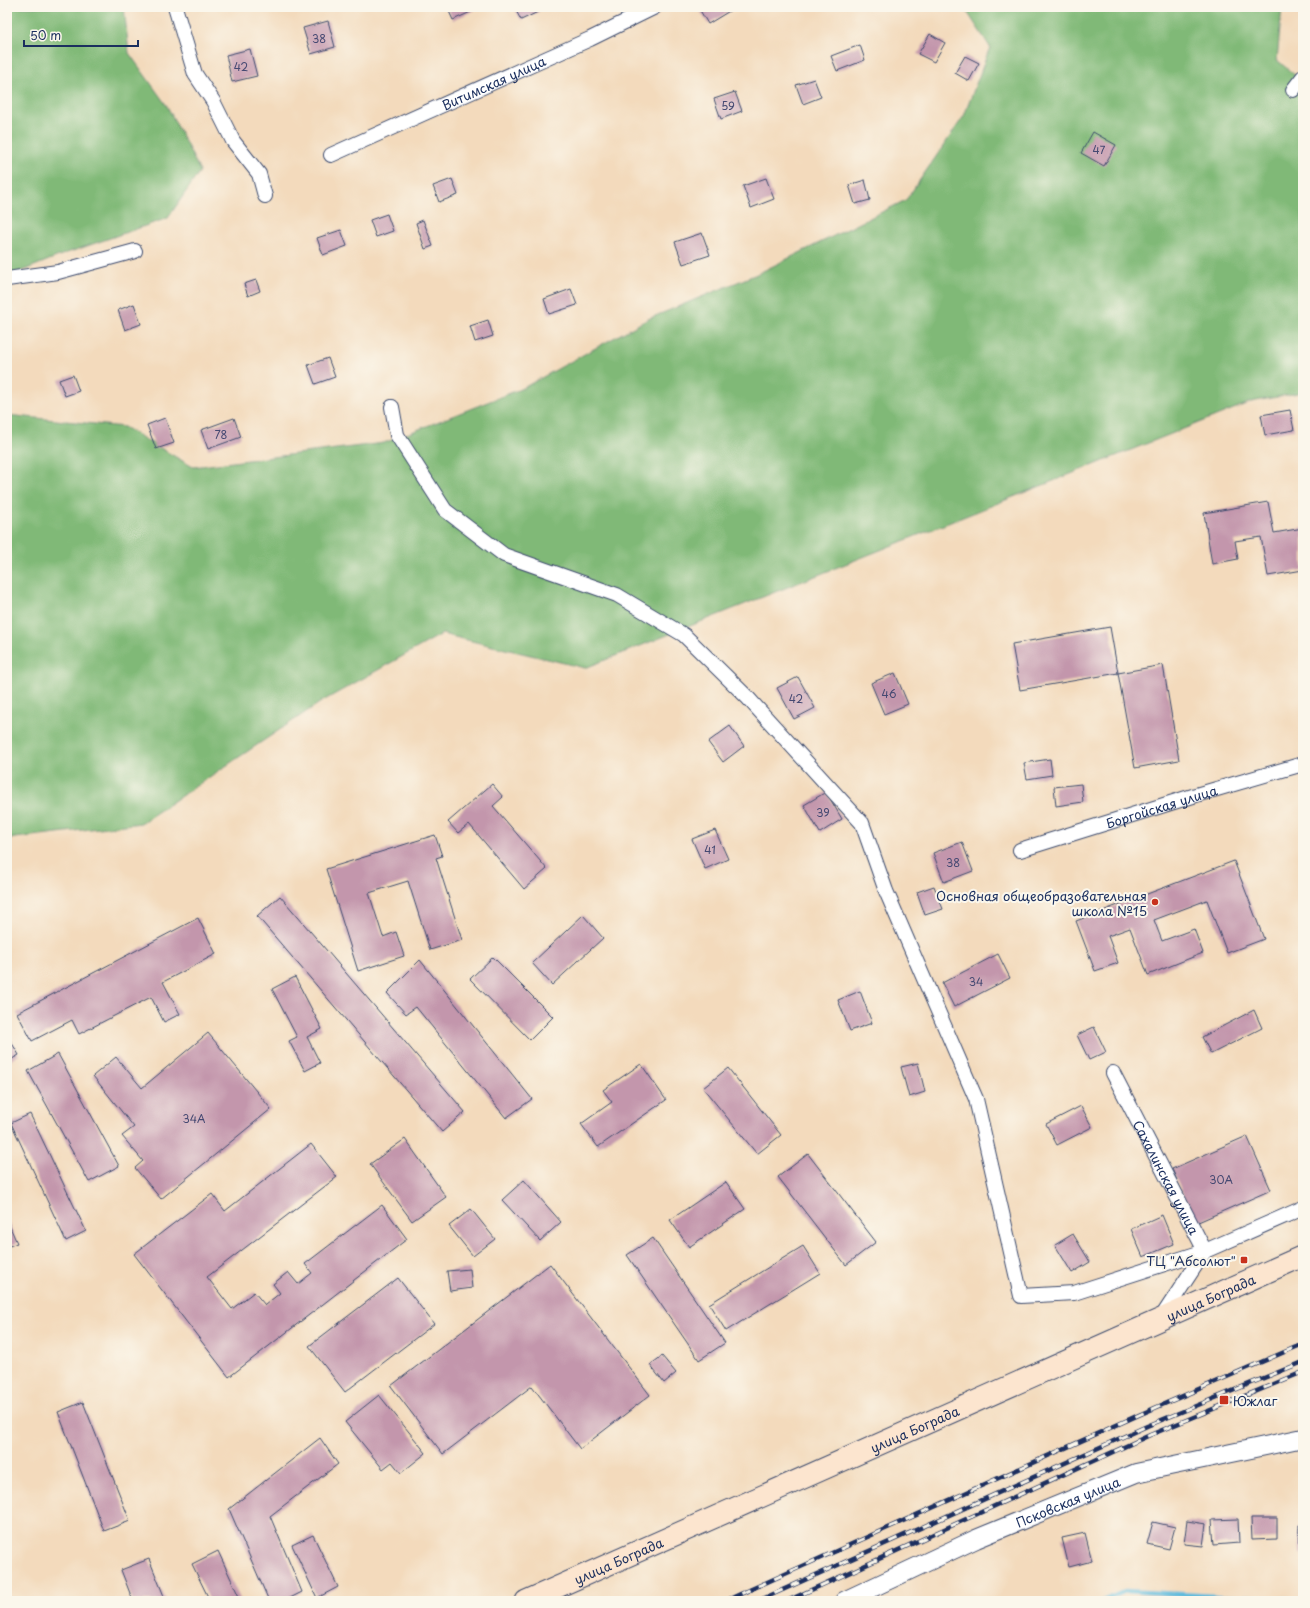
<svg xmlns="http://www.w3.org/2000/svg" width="1310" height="1608" font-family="'Playpen Sans',sans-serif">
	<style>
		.forest { fill: #80b977; stroke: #4e746a }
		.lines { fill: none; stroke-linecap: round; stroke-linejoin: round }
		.stream { stroke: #5fbbdd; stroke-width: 4.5 }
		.building { fill: #c396ac }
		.minor-casing { stroke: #3b496c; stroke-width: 16 }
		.tertiary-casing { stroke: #3b496c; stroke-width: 20 }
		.secondary-casing { stroke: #3b496c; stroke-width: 23 }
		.minor { stroke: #fff; stroke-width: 14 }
		.tertiary { stroke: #fff; stroke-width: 18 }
		.secondary { stroke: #fce5cf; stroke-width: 21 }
		.rail-casing { stroke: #1b2f5e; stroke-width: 4.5 }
		.rail { stroke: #fbf7ec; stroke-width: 3; stroke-dasharray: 9; stroke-linecap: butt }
		.poi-dot { fill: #c8321e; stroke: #fbf7ec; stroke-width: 1.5 }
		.labels { text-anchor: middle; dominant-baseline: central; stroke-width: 4; stroke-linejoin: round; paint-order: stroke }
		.number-label { font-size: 11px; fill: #454972 }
		.street-label { font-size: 13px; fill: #1b2f5e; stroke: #fbf7ec }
		.poi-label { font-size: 13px; fill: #1b2f5e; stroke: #fbf7ec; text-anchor: end }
	</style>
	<rect width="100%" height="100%" fill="#fbf7ec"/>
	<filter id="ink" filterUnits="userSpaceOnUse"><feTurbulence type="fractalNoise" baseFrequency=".025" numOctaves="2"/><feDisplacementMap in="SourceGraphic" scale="8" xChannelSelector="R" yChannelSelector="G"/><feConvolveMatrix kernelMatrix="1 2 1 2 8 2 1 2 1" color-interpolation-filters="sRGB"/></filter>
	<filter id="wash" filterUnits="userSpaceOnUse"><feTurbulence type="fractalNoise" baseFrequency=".012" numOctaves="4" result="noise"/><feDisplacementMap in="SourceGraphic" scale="16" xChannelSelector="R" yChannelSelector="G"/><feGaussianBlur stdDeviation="0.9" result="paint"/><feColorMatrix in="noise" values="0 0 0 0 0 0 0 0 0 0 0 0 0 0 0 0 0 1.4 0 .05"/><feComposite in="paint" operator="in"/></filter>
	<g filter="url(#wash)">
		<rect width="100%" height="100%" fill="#f3dabc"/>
		<g class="forest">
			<path d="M7 7H124L129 53 167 106 200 171 168 218 64 254 7 277Z"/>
			<path d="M964 7H1282L1277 60 1303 82V392L1251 402 585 668 442 634 321 702 141 823 7 839V415L124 427 193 467 384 443 523 388 648 319 757 274 906 200 964 116 990 47Z"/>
		</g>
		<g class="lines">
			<path class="stream" d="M1104 1601 1125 1591 1303 1601"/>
		</g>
		<g id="blocks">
			<g class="building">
				<path d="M447 7H474L475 10 453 20Z"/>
				<path d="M514 7H538L540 11 521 20Z"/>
				<path d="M698 7H736L708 24Z"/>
				<path d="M328 21 335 47 311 54 303 28Z"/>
				<path d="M930 34 945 43 934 62 918 54Z"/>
				<path d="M860 45 865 60 837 71 831 56Z"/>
				<path d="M250 49 257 76 232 82 226 55Z"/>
				<path d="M965 56 979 63 969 81 955 73Z"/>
				<path d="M814 79 821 97 803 104 796 85Z"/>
				<path d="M735 92 742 111 721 119 714 99Z"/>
				<path d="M1093 132 1116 145 1104 166 1081 153Z"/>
				<path d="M766 178 774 199 751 208 743 186Z"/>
				<path d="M452 179 458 195 439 202 433 186Z"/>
				<path d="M865 180 870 200 855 204 849 185Z"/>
				<path d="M387 214 393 231 376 237 370 220Z"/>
				<path d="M423 220 433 246 425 249 416 223Z"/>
				<path d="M341 230 347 246 323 255 317 238Z"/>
				<path d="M702 233 710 255 683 264 675 242Z"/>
				<path d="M256 280 260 291 248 296 244 284Z"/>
				<path d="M571 289 577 305 549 314 544 299Z"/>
				<path d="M134 304 141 324 125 330 118 310Z"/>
				<path d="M488 320 493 336 475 342 470 326Z"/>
				<path d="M328 358 335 377 315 384 308 365Z"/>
				<path d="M73 375 79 391 65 396 59 380Z"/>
				<path d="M1290 410 1294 430 1265 435 1261 415Z"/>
				<path d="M165 418 174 443 156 449 147 425Z"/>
				<path d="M234 418 241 437 208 449 201 430Z"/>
				<path d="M1268 502 1274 533 1303 528V570L1268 576 1261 537 1235 541 1238 559 1212 564 1204 513Z"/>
				<path d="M1110 627 1118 673 1020 690 1012 644Z"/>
				<path d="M1163 665 1179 760 1135 768 1118 673Z"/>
				<path d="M895 673 908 704 884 714 871 683Z"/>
				<path d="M798 677 815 708 794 719 777 688Z"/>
				<path d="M730 726 744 746 723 762 708 742Z"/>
				<path d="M1050 759 1052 775 1027 779 1024 763Z"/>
				<path d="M492 784 503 797 493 806 547 869 524 889 469 824 458 833 448 822Z"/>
				<path d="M1081 784 1083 802 1056 806 1054 787Z"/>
				<path d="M826 792 842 819 820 833 804 805Z"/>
				<path d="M715 830 728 859 705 869 692 839Z"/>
				<path d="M435 835 442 856 436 858 462 940 430 950 408 881 369 893 383 937 396 932 404 956 358 971 326 869Z"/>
				<path d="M962 842 973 871 944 882 933 853Z"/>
				<path d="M1234 861 1264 939 1227 953 1207 900 1154 920 1162 941 1194 929 1203 953 1148 975 1130 928 1108 936 1118 963 1095 971 1076 921Z"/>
				<path d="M934 886 943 909 925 915 917 892Z"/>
				<path d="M280 896 465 1112 442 1132 257 916Z"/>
				<path d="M583 915 603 938 552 985 532 963Z"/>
				<path d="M198 918 216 954 163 982 180 1014 164 1022 151 997 79 1034 72 1020 32 1041 17 1013Z"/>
				<path d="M998 954 1010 978 954 1007 942 983Z"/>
				<path d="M493 957 553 1017 530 1040 470 979Z"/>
				<path d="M420 960 532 1099 506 1118 416 1007 406 1014 387 993Z"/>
				<path d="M295 977 322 1029 307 1037 320 1063 305 1071 289 1041 297 1037 272 989Z"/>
				<path d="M860 991 872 1023 850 1031 838 1000Z"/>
				<path d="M1254 1010 1262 1028 1211 1054 1202 1037Z"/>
				<path d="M1094 1027 1106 1052 1089 1060 1077 1035Z"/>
				<path d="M208 1033 271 1109 161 1199 135 1168 143 1161 122 1136 134 1127 93 1076 116 1057 142 1088Z"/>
				<path d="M7 1035 19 1055 7 1062Z"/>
				<path d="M58 1054 119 1166 89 1182 28 1071Z"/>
				<path d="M918 1063 925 1092 909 1097 901 1067Z"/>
				<path d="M641 1064 666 1100 598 1147 581 1124 612 1102 603 1090Z"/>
				<path d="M728 1068 781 1135 757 1154 703 1088Z"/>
				<path d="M1081 1106 1092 1127 1057 1145 1046 1124Z"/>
				<path d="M30 1114 86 1231 66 1241 11 1123Z"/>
				<path d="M1247 1136 1271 1190 1196 1223 1172 1169Z"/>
				<path d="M405 1139 446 1197 412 1221 370 1164Z"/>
				<path d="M311 1144 337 1177 207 1277 232 1309 254 1292 265 1305 280 1293 273 1284 288 1272 298 1284 312 1273 305 1264 382 1205 407 1239 229 1377 134 1254 212 1194 225 1211Z"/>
				<path d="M808 1154 876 1242 846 1265 778 1177Z"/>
				<path d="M524 1180 561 1222 540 1241 502 1200Z"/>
				<path d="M726 1182 745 1209 689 1247 670 1220Z"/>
				<path d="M471 1209 495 1239 473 1256 449 1226Z"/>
				<path d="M1162 1215 1174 1244 1143 1257 1131 1229Z"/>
				<path d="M7 1220 17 1243 7 1247Z"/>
				<path d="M1073 1234 1090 1262 1072 1273 1055 1245Z"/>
				<path d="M653 1238 725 1343 699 1360 627 1255Z"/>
				<path d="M803 1246 820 1273 726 1331 709 1304Z"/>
				<path d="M550 1264 650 1395 580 1449 532 1386 443 1454 391 1386Z"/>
				<path d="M470 1269 472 1288 450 1291 447 1271Z"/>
				<path d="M398 1278 434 1324 345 1392 309 1346Z"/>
				<path d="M662 1356 676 1373 664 1383 650 1365Z"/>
				<path d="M379 1395 426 1453 401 1473 392 1462 383 1469 345 1422Z"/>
				<path d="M83 1402 130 1521 104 1531 58 1412Z"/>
				<path d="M320 1438 338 1464 270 1516 302 1592 284 1601H269L229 1509Z"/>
				<path d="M1251 1518H1277V1539L1252 1540Z"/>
				<path d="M1238 1519 1239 1543 1214 1545 1212 1520Z"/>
				<path d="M1187 1521 1206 1524 1203 1546 1184 1544Z"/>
				<path d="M1153 1522 1175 1527 1169 1549 1147 1544Z"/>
				<path d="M1299 1525H1303V1555H1300Z"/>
				<path d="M1085 1533 1092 1561 1069 1567 1062 1538Z"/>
				<path d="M313 1535 338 1587 317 1598 292 1545Z"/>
				<path d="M218 1551 241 1601H210L192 1564Z"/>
				<path d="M149 1559 166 1601H133L121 1570Z"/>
			</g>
		</g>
	</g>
	<g filter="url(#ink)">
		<use href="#blocks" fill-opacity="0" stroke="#3b496c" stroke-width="1"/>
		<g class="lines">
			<g class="minor-casing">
				<g id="minor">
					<path d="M175 7 195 74 213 101 233 141 259 174 265 196"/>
					<path d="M1293 90 1303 77"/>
					<path id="s1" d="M331 155 590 39 655 7"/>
					<path d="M7 279 58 272 135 251"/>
					<path d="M392 407 397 435 445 510 504 555 617 595 684 635 748 698 862 823 886 891 976 1099 1021 1296 1074 1293 1205 1251 1161 1318"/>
					<path id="s2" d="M1020 850 1196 795 1303 764"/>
					<path id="s3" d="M1113 1073 1205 1251 1303 1208"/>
				</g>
			</g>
			<g class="tertiary-casing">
				<g id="tertiary">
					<path id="s4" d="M844 1601 976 1539 1136 1473 1303 1438"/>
				</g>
			</g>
			<g class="secondary-casing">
				<g id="secondary">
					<path id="s5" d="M526 1601 1303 1256"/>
				</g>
			</g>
			<use href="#minor" class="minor"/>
			<use href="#tertiary" class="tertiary"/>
			<use href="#secondary" class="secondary"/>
			<g class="rail-casing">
				<g id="rail">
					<path d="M725 1601 1141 1414 1303 1344"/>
					<path d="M758 1601 1147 1426 1303 1362"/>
					<path d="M787 1601 1150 1435 1303 1372"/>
				</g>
			</g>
			<use href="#rail" class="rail"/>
		</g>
	</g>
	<g class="poi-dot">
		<circle cx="1155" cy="902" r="4"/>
		<rect x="1240" y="1256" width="8" height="8" rx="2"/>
		<rect x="1219" y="1395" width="10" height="10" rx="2"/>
	</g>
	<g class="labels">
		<g class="number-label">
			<text x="319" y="38">38</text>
			<text x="241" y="66">42</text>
			<text x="728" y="105">59</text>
			<text x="1099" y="149">47</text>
			<text x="221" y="434">78</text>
			<text x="889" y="693">46</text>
			<text x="796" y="698">42</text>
			<text x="823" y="812">39</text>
			<text x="710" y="849">41</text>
			<text x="953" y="862">38</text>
			<text x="976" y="981">34</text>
			<text x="194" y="1118">34А</text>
			<text x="1221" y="1179">30А</text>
		</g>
		<g class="street-label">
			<text stroke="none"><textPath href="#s1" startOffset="178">Витимская улица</textPath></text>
			<text stroke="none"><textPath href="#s2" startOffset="148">Боргойская улица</textPath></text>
			<text stroke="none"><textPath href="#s3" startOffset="117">Сахалинская улица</textPath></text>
			<text stroke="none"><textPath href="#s5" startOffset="749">улица Бограда</textPath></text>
			<text stroke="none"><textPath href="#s5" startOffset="425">улица Бограда</textPath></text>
			<text stroke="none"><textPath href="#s4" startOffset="245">Псковская улица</textPath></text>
			<text stroke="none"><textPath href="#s5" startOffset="101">улица Бограда</textPath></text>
		</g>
		<g class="poi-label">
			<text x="1147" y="895">Основная общеобразовательная<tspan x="1147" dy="15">школа №15</tspan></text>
			<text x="1236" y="1260">ТЦ "Абсолют"</text>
			<text x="1233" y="1400" text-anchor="start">Южлаг</text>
		</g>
	</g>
	<rect width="1310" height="1608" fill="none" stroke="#fbf7ec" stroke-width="24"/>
	<path d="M24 40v6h114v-6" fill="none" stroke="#1b2f5e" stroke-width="2"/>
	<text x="30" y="40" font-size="12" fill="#1b2f5e" stroke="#fbf7ec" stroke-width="3" paint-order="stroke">50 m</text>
</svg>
